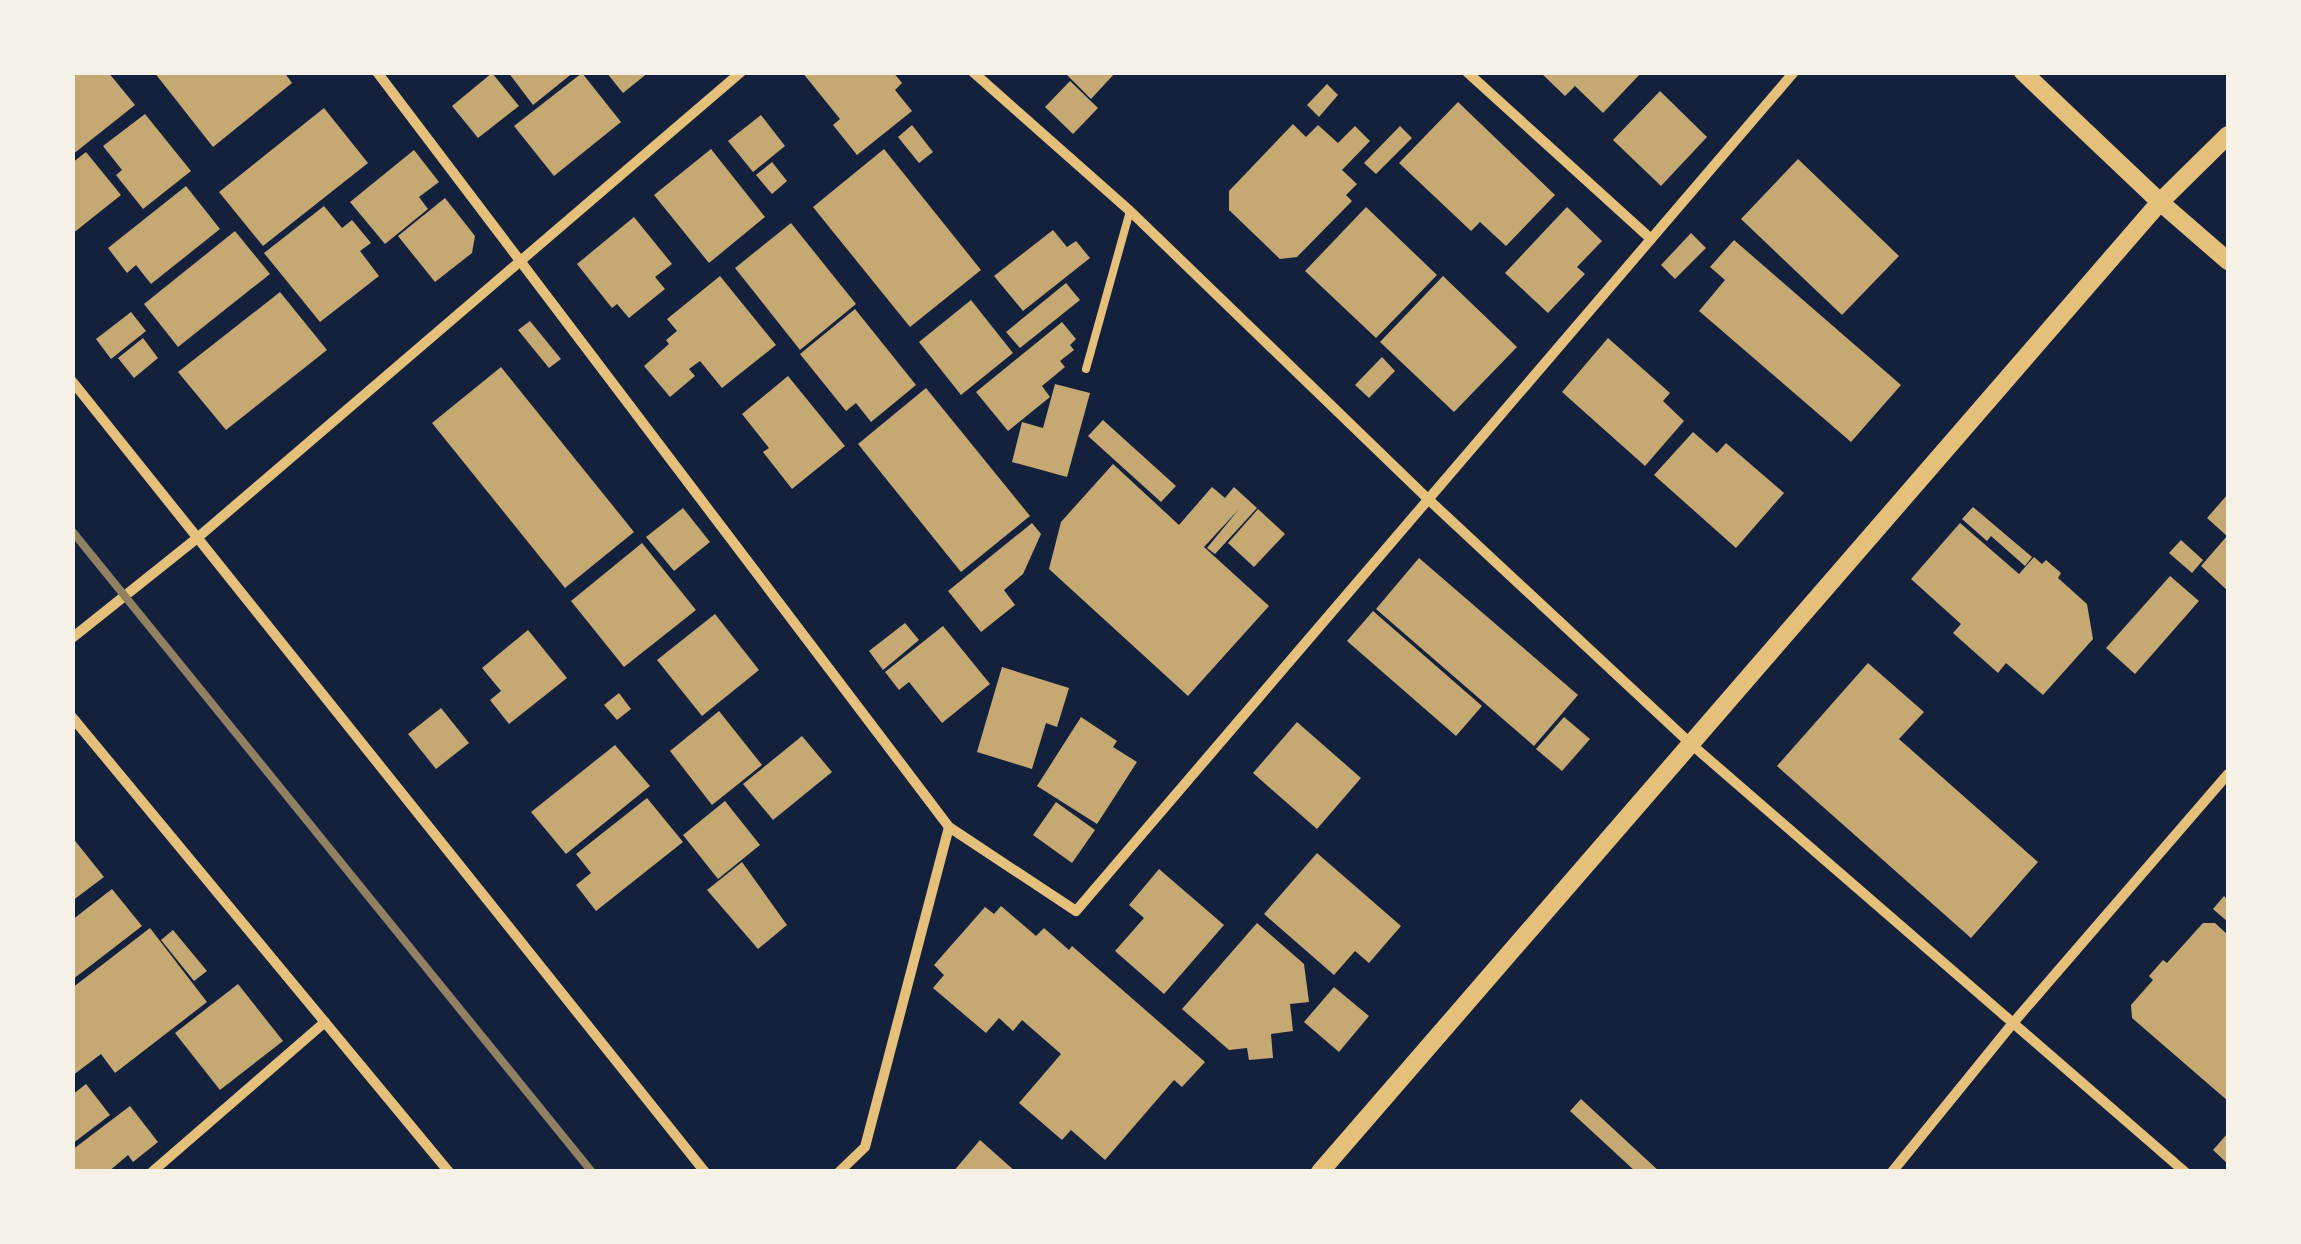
<svg xmlns="http://www.w3.org/2000/svg" width="2301" height="1244" font-family="Barlow,sans-serif">
	<style>
		.building { fill: #c6a872 }
		.lines { fill: none; stroke-linecap: round; stroke-linejoin: round }
		.service { stroke: #e5c07b; stroke-width: 8 }
		.minor { stroke: #e5c07b; stroke-width: 10 }
		.tertiary { stroke: #e5c07b; stroke-width: 18 }
		.rail { stroke: #918062; stroke-width: 8 }
	</style>
	<rect width="100%" height="100%" fill="#14213d"/>
	<g class="building">
		<path d="M72 72H108L135 105 72 155Z"/>
		<path d="M154 72H284L292 83 213 147Z"/>
		<path d="M508 72H574L533 105Z"/>
		<path d="M606 72H649L623 93Z"/>
		<path d="M802 72H893L902 83 895 90 912 111 857 155 833 125 840 119Z"/>
		<path d="M1064 72H1116L1091 99Z"/>
		<path d="M1540 72H1642L1603 113 1575 86 1565 96Z"/>
		<path d="M492 73 519 106 478 138 452 106Z"/>
		<path d="M582 73 621 122 554 176 514 126Z"/>
		<path d="M1070 81 1098 108 1073 134 1045 107Z"/>
		<path d="M1327 84 1338 95 1319 117 1307 105Z"/>
		<path d="M1660 91 1707 137 1661 186 1613 140Z"/>
		<path d="M1458 102 1555 195 1506 246 1480 222 1471 231 1399 163Z"/>
		<path d="M324 108 368 163 263 246 219 192Z"/>
		<path d="M145 114 191 171 143 209 116 175 122 170 103 146Z"/>
		<path d="M761 115 785 146 753 172 728 141Z"/>
		<path d="M1293 124 1306 137 1318 125 1338 143 1355 126 1370 141 1342 170 1357 184 1346 195 1352 201 1297 257 1280 259 1229 210V191Z"/>
		<path d="M912 125 933 152 919 163 898 137Z"/>
		<path d="M1400 126 1412 138 1376 174 1364 163Z"/>
		<path d="M711 149 765 217 709 263 654 195Z"/>
		<path d="M884 149 981 270 910 327 813 207Z"/>
		<path d="M414 150 439 182 419 197 428 209 385 244 350 202Z"/>
		<path d="M86 152 121 195 72 234V163Z"/>
		<path d="M1798 159 1899 256 1842 315 1741 219Z"/>
		<path d="M772 162 787 181 772 194 756 175Z"/>
		<path d="M186 186 220 229 151 284 136 265 127 273 108 248Z"/>
		<path d="M445 198 475 236 472 253 435 282 398 236Z"/>
		<path d="M324 206 342 228 352 220 371 243 360 251 379 276 320 322 264 253Z"/>
		<path d="M1366 207 1437 275 1376 338 1305 271Z"/>
		<path d="M1567 207 1602 241 1577 267 1585 274 1548 313 1505 273Z"/>
		<path d="M634 217 672 264 655 277 665 289 629 318 617 304 612 308 577 264Z"/>
		<path d="M791 223 856 304 800 350 735 268Z"/>
		<path d="M1053 230 1067 247 1076 241 1090 258 1023 311 994 276Z"/>
		<path d="M235 231 270 274 178 347 144 304Z"/>
		<path d="M1691 233 1706 248 1675 279 1661 265Z"/>
		<path d="M1734 240 1901 385 1851 442 1699 311 1725 280 1710 267Z"/>
		<path d="M720 276 776 345 722 388 700 361 689 369 695 376 670 397 644 366 669 344 666 340 677 331 667 319Z"/>
		<path d="M1443 276 1517 347 1454 412 1380 342Z"/>
		<path d="M1066 283 1080 300 1020 348 1006 332Z"/>
		<path d="M280 292 327 350 226 430 178 372Z"/>
		<path d="M971 300 1013 353 961 395 919 342Z"/>
		<path d="M855 309 916 385 871 422 856 403 846 411 800 354Z"/>
		<path d="M131 312 146 331 111 359 96 339Z"/>
		<path d="M530 321 561 359 549 368 518 330Z"/>
		<path d="M1062 322 1076 339 1070 345 1074 350 1060 361 1065 367 1042 386 1050 397 1008 431 976 392Z"/>
		<path d="M143 338 158 358 134 378 118 358Z"/>
		<path d="M1608 338 1670 393 1663 401 1684 421 1645 466 1562 392Z"/>
		<path d="M1382 357 1395 371 1369 398 1355 385Z"/>
		<path d="M501 367 634 532 565 588 432 423Z"/>
		<path d="M788 376 845 446 792 489 763 452 769 448 742 414Z"/>
		<path d="M1055 384 1090 393 1067 477 1012 462 1022 422 1043 428Z"/>
		<path d="M926 388 1030 516 961 572 858 444Z"/>
		<path d="M1103 420 1176 486 1161 502 1088 436Z"/>
		<path d="M1693 432 1717 453 1726 443 1784 493 1736 548 1654 475Z"/>
		<path d="M1113 464 1179 525 1212 487 1225 498 1234 487 1257 508 1215 554 1207 548 1239 509 1204 547 1269 606 1188 696 1049 569 1061 522Z"/>
		<path d="M2228 494V591L2201 566 2227 536 2207 518Z"/>
		<path d="M1973 507 2032 557 2025 566 1991 536 1987 541 1962 519Z"/>
		<path d="M683 508 710 542 674 571 646 537Z"/>
		<path d="M1258 509 1285 534 1254 567 1228 543Z"/>
		<path d="M1032 523 1041 534 1023 574 1004 590 1015 605 981 632 948 591Z"/>
		<path d="M1960 523 2019 574 2034 557 2042 564 2046 560 2061 573 2058 578 2087 604 2093 639 2043 695 2006 663 1998 673 1953 633 1961 624 1911 579Z"/>
		<path d="M2181 540 2203 560 2192 573 2169 553Z"/>
		<path d="M642 543 696 610 624 667 571 601Z"/>
		<path d="M1419 558 1578 695 1534 746 1376 609Z"/>
		<path d="M2170 576 2199 601 2135 674 2106 648Z"/>
		<path d="M1373 611 1482 706 1456 736 1347 641Z"/>
		<path d="M715 614 759 670 702 716 657 660Z"/>
		<path d="M905 623 919 640 883 670 869 651Z"/>
		<path d="M943 626 990 684 942 723 909 682 899 690 885 672Z"/>
		<path d="M528 630 567 678 509 724 490 700 501 691 482 668Z"/>
		<path d="M1868 663 1924 712 1899 739 2038 862 1971 938 1777 766Z"/>
		<path d="M1002 667 1069 688 1057 727 1046 723 1032 769 977 752Z"/>
		<path d="M619 693 631 709 617 720 604 705Z"/>
		<path d="M441 708 469 743 436 769 408 734Z"/>
		<path d="M719 711 762 765 712 805 670 751Z"/>
		<path d="M1081 717 1117 741 1113 747 1137 762 1097 824 1037 786Z"/>
		<path d="M1564 717 1590 739 1562 771 1536 749Z"/>
		<path d="M1297 722 1361 778 1317 829 1253 773Z"/>
		<path d="M802 736 832 772 773 820 743 784Z"/>
		<path d="M615 745 650 786 566 854 531 812Z"/>
		<path d="M647 798 683 842 596 911 576 885 591 873 576 854Z"/>
		<path d="M725 801 760 845 718 879 683 835Z"/>
		<path d="M1056 802 1095 830 1072 863 1033 835Z"/>
		<path d="M72 837 104 877 72 901Z"/>
		<path d="M1317 853 1401 926 1369 963 1355 951 1334 975 1264 914Z"/>
		<path d="M742 862 787 925 758 949 707 890Z"/>
		<path d="M1159 869 1224 925 1164 994 1115 951 1144 918 1129 905Z"/>
		<path d="M112 889 142 926 72 980V920Z"/>
		<path d="M2224 896 2228 900V922L2213 909Z"/>
		<path d="M1001 906 1036 936 1044 928 1069 950 1072 946 1205 1062 1182 1087 1174 1080 1105 1160 1071 1130 1062 1140 1019 1103 1061 1054 1022 1020 1013 1031 999 1018 986 1033 933 988 944 975 934 965 985 907 994 914Z"/>
		<path d="M1257 923 1304 964 1309 1002 1290 1004 1293 1031 1271 1034 1273 1058 1249 1060 1247 1048 1229 1050 1182 1009Z"/>
		<path d="M2203 923H2215L2228 935V1101L2132 1018 2131 1005 2153 980 2149 976 2163 960 2167 963Z"/>
		<path d="M150 928 207 1002 115 1073 101 1054 72 1076V988Z"/>
		<path d="M173 930 207 971 194 981 161 940Z"/>
		<path d="M238 984 283 1041 220 1090 175 1033Z"/>
		<path d="M1334 987 1369 1016 1339 1052 1304 1022Z"/>
		<path d="M86 1084 110 1115 72 1144V1095Z"/>
		<path d="M1581 1099 1660 1172H1636L1570 1111Z"/>
		<path d="M130 1106 158 1142 133 1162 128 1155 108 1172H72V1150Z"/>
		<path d="M2228 1133V1164L2213 1150Z"/>
		<path d="M980 1140 1016 1172H953Z"/>
	</g>
	<g class="lines">
		<path class="service" d="M1086 369 1130 211"/>
		<g class="minor">
			<path d="M377 72 949 827 1076 911 1794 72"/>
			<path d="M973 72 1130 211 1428 499 1691 744 2185 1172"/>
			<path d="M1467 72 1651 239"/>
			<path d="M72 381 705 1172"/>
			<path d="M72 638 196 539 741 72"/>
			<path d="M72 717 449 1172"/>
			<path d="M152 1172 325 1022"/>
			<path d="M839 1172 865 1147 949 827"/>
			<path d="M1892 1172 2013 1023 2228 774"/>
		</g>
		<g class="tertiary">
			<path d="M2023 72 2160 202 2228 261"/>
			<path d="M1320 1172 2160 202 2228 135"/>
		</g>
		<path class="rail" d="M72 531 592 1172"/>
	</g>
	<rect width="2301" height="1244" fill="none" stroke="#f6f1e7" stroke-width="150"/>
</svg>
